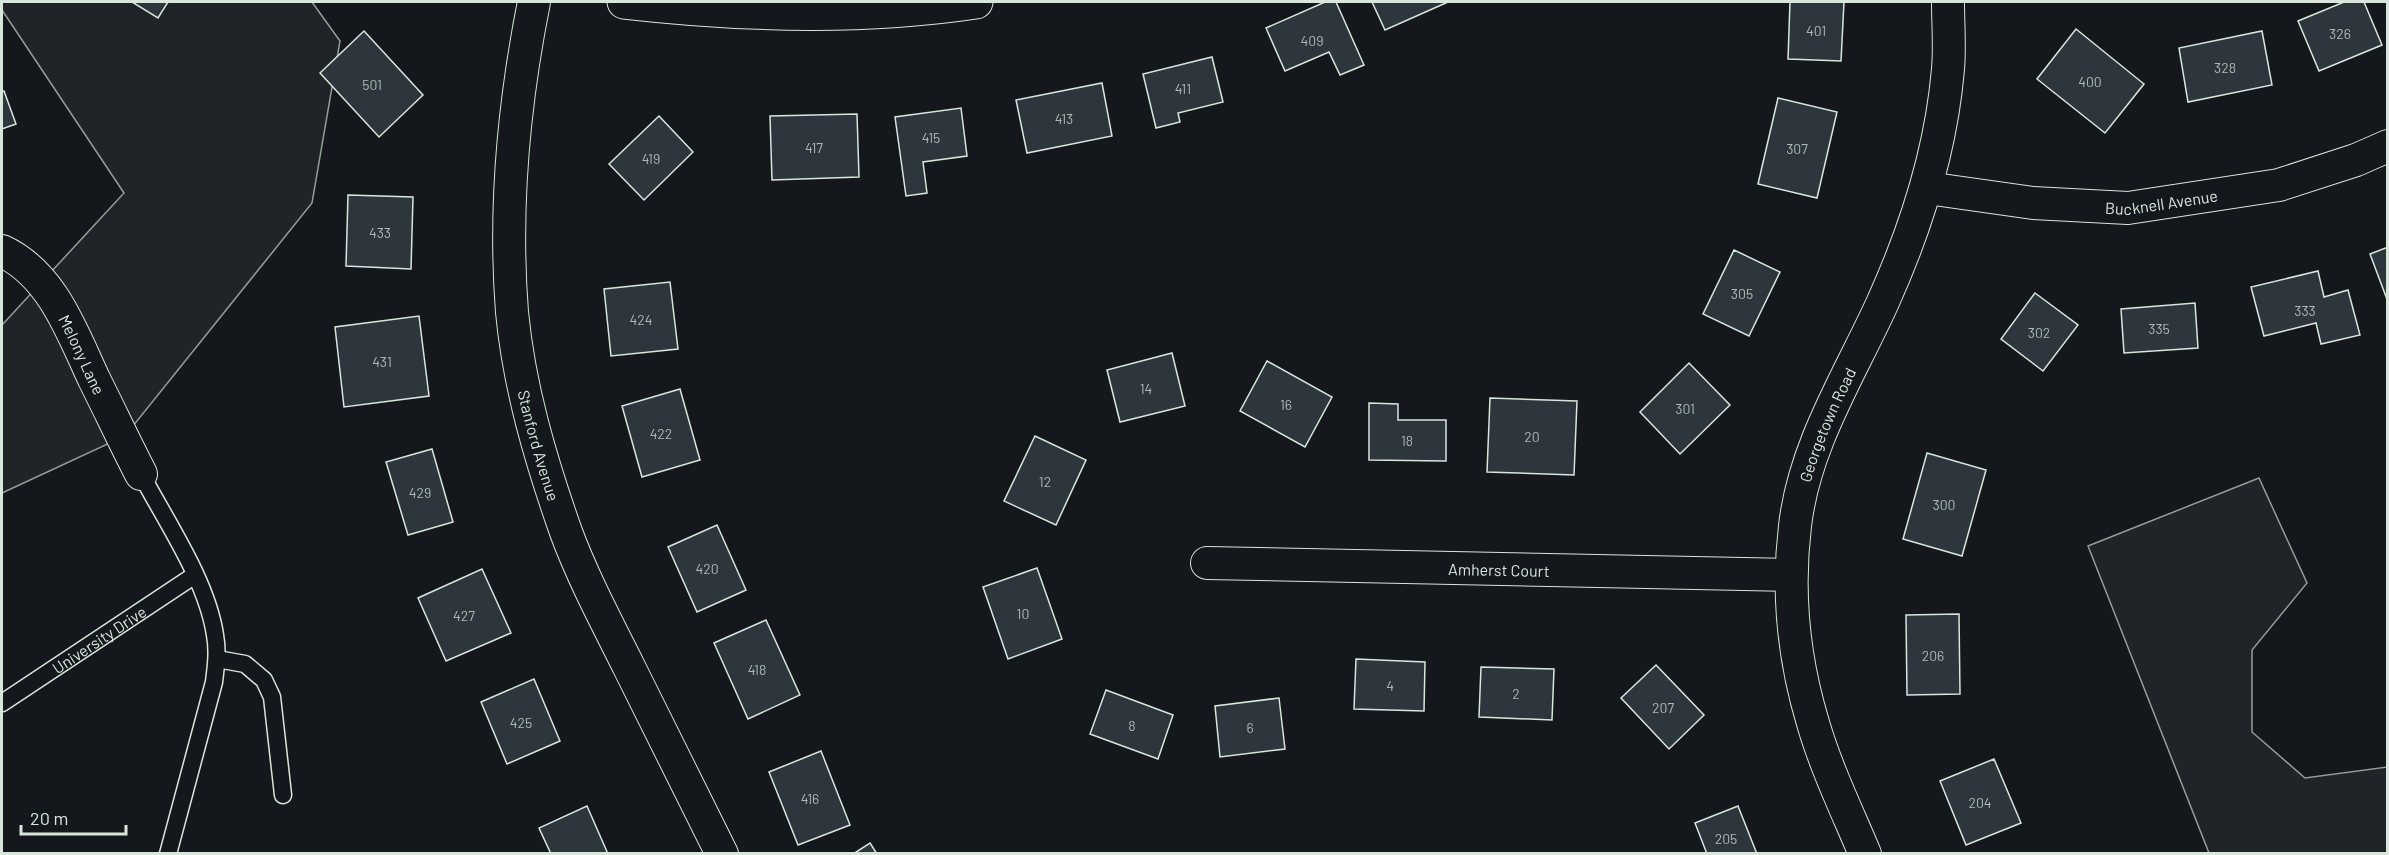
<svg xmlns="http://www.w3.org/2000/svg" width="2389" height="855" font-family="Barlow,sans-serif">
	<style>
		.green { fill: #202428; stroke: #939e99; stroke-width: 1.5 }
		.building { fill: #2c363c; stroke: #d8e6dc; stroke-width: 1.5 }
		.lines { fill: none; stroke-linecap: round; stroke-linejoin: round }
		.lane-casing { stroke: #d8e6dc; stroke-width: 19 }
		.street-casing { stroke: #d8e6dc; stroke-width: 34 }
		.secondary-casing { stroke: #d8e6dc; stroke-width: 35 }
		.lane { stroke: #14181c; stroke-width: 16 }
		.street { stroke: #14181c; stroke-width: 32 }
		.secondary { stroke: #14181c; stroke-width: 33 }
		.labels { text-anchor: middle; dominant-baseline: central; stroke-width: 4.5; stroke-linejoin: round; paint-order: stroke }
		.number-label { font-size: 14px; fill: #adbab4 }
		.street-label { font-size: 16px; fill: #d8e6dc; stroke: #14181c }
	</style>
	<rect width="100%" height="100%" fill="#14181c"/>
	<g class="green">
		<path d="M2 2H312L340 41 312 203 125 436 2 493V325L124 193 2 10Z"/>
		<path d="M2259 478 2307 583 2252 650V732L2305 778 2387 767V853H2209L2088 546Z"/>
	</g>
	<g class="building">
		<path d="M132 2H168L158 18Z"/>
		<path d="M1325 2H1336L1364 65 1340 75 1329 52 1285 71 1266 28Z"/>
		<path d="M1372 2H1448L1385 30Z"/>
		<path d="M1790 2H1844L1841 61 1788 59Z"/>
		<path d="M2344 2H2364L2382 45 2319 71 2298 21Z"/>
		<path d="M2076 29 2144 84 2105 133 2037 79Z"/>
		<path d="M364 31 423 95 379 137 320 73Z"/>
		<path d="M2262 31 2272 85 2188 102 2179 48Z"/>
		<path d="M1212 57 1223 102 1178 113 1180 122 1156 128 1143 74Z"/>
		<path d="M1102 83 1112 136 1027 153 1016 100Z"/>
		<path d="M4 91 16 124 2 129V92Z"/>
		<path d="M1778 98 1837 112 1817 198 1758 184Z"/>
		<path d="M961 108 967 156 923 162 927 193 906 196 895 117Z"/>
		<path d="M857 114 859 177 772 180 770 116Z"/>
		<path d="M659 116 693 152 644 200 609 164Z"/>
		<path d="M348 195 413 197 411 269 346 266Z"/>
		<path d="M2388 247V302L2370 254Z"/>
		<path d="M1734 250 1780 272 1749 336 1703 314Z"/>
		<path d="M2318 271 2324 297 2348 290 2360 335 2321 344 2316 323 2264 336 2251 287Z"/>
		<path d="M670 282 678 349 611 356 604 289Z"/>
		<path d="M2035 293 2078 325 2043 371 2001 339Z"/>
		<path d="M2195 303 2198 348 2124 353 2121 309Z"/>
		<path d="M419 316 429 396 344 407 335 327Z"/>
		<path d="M1172 353 1185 406 1120 422 1107 370Z"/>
		<path d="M1267 361 1332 397 1305 447 1240 411Z"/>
		<path d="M1689 363 1730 405 1680 454 1640 412Z"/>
		<path d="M680 389 700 460 642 477 622 406Z"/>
		<path d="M1490 398 1577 401 1574 475 1487 472Z"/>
		<path d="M1369 403 1398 404V420H1446V461L1369 460Z"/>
		<path d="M1035 436 1086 460 1056 525 1004 501Z"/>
		<path d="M432 449 453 522 408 535 386 462Z"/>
		<path d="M1927 453 1986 470 1962 556 1903 539Z"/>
		<path d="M717 525 746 590 697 612 668 547Z"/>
		<path d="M1037 568 1062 639 1008 659 983 587Z"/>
		<path d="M482 569 511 633 446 661 418 598Z"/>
		<path d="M1959 614 1960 694 1907 695 1906 615Z"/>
		<path d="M766 620 800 695 748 719 714 643Z"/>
		<path d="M1356 659 1425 662 1424 711 1354 709Z"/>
		<path d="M1656 665 1704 715 1669 749 1621 698Z"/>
		<path d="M1481 667 1554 669 1552 720 1479 717Z"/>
		<path d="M534 679 560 741 507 764 481 702Z"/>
		<path d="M1106 690 1173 715 1158 759 1090 734Z"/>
		<path d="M1279 698 1285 749 1220 757 1215 706Z"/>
		<path d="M821 751 850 825 798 845 769 772Z"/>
		<path d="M1994 759 2021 823 1966 845 1940 781Z"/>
		<path d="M587 806 608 854H551L539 828Z"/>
		<path d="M1738 806 1757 854H1707L1695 823Z"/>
		<path d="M870 843 877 854H853Z"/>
	</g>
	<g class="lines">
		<g class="lane-casing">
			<g id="lane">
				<path d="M141 474C167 523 207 581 215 635 218 651 216 666 214 682L168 854"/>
				<path d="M217 659 245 664 264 680 272 697 283 795"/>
				<path id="s1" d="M2 703 195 575"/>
			</g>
		</g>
		<g class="street-casing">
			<g id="street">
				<path id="s2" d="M534 2C514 102 504 210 512 312 519 387 541 461 566 532 583 578 607 623 629 667 660 729 691 791 722 854"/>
				<path id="s3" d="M1927 188 2033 203 2128 208 2279 185 2356 160 2388 146"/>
				<path id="s4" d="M2 251C52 274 72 332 94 379 110 411 125 443 141 474"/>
				<path id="s5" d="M1207 563 1791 575"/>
				<path id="s6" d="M1865 854C1847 811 1826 768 1813 723 1794 660 1787 592 1795 526 1804 446 1849 376 1882 304 1916 229 1941 152 1948 69 1950 47 1948 24 1948 2"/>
			</g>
		</g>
		<g class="secondary-casing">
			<path id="secondary" d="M624 2C738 15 863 19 976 2"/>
		</g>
		<use href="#lane" class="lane"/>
		<use href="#street" class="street"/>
		<use href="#secondary" class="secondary"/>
	</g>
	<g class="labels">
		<g class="number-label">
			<text x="1816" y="30">401</text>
			<text x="2340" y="33">326</text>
			<text x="1312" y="40">409</text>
			<text x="2225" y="67">328</text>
			<text x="2090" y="81">400</text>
			<text x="372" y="84">501</text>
			<text x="1183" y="88">411</text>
			<text x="1064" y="118">413</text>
			<text x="931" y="137">415</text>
			<text x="814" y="147">417</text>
			<text x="1797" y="148">307</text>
			<text x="651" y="158">419</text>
			<text x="380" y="232">433</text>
			<text x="1742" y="293">305</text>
			<text x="2305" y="310">333</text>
			<text x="641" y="319">424</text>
			<text x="2159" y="328">335</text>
			<text x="2039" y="332">302</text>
			<text x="382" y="361">431</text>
			<text x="1146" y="388">14</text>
			<text x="1286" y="404">16</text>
			<text x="1685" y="408">301</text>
			<text x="661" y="433">422</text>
			<text x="1532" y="436">20</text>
			<text x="1407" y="440">18</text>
			<text x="1045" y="481">12</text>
			<text x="420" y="492">429</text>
			<text x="1944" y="504">300</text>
			<text x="707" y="568">420</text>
			<text x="1023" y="613">10</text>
			<text x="464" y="615">427</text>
			<text x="1933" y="655">206</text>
			<text x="757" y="669">418</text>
			<text x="1390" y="685">4</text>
			<text x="1516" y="693">2</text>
			<text x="1663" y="707">207</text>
			<text x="521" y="722">425</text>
			<text x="1132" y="725">8</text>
			<text x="1250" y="727">6</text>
			<text x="810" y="798">416</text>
			<text x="1980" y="802">204</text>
			<text x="1726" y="838">205</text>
		</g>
		<g class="street-label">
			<text stroke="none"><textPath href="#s3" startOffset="236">Bucknell Avenue</textPath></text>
			<text stroke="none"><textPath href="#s4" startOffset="134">Melony Lane</textPath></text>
			<text stroke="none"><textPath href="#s6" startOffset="447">Georgetown Road</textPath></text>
			<text stroke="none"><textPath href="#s2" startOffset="448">Stanford Avenue</textPath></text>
			<text stroke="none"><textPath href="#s5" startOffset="292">Amherst Court</textPath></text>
			<text stroke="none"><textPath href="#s1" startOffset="116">University Drive</textPath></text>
		</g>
	</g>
	<rect width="2389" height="855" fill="none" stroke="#d8e6dc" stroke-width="6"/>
	<path d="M21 825v9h105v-9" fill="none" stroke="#d8e6dc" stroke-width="3"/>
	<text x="30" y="825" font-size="18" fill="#d8e6dc" stroke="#14181c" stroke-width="4.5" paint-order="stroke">20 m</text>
</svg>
